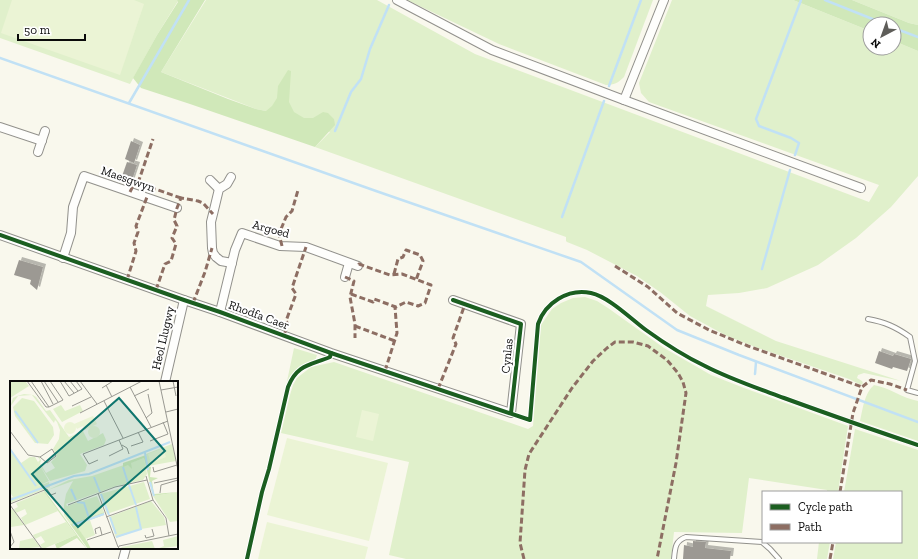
<svg xmlns="http://www.w3.org/2000/svg" width="918" height="559" font-family="'Zilla Slab',serif">
	<style>
		.green { fill: #e0f0cb }
		.forest { fill: #d0e8b9 }
		.pitch { fill: #ebf4d5 }
		.lines { fill: none; stroke-linecap: round; stroke-linejoin: round }
		.stream { stroke: #c1e1f5; stroke-width: 2.5 }
		.building { fill: #9c9993; filter: url(#shadow) }
		.lane-casing { stroke: #92918c; stroke-width: 6 }
		.street-casing { stroke: #92918c; stroke-width: 10 }
		.lane { stroke: #fefefc; stroke-width: 4 }
		.street { stroke: #fefefc; stroke-width: 8 }
		.quiet { stroke: #8d6e63; stroke-width: 3; stroke-dasharray: 6 3; stroke-linecap: butt }
		.cycleway-casing { stroke: #fff; stroke-width: 6 }
		.cycleway { stroke: #1b5e20; stroke-width: 4 }
		.labels { text-anchor: middle; dominant-baseline: central; stroke-width: 4; stroke-linejoin: round; paint-order: stroke }
		.street-label { font-size: 12px; fill: #0a0a0a; stroke: #fff }
		.inset-river { fill: none; stroke: #c1e1f5; stroke-width: 2 }
		.inset-road { fill: none; stroke: #999992; stroke-width: 1 }
		.view { fill: #0f766e; fill-opacity: 0.15; stroke: #0f766e; stroke-width: 2 }
		.inset-edge { fill: none; stroke: #0a0a0a; stroke-width: 2 }
	</style>
	<defs>
		<filter id="shadow"><feDropShadow dx="3" dy="-3" stdDeviation="0" flood-color="#0004"/></filter>
	</defs>
	<rect width="100%" height="100%" fill="#f9f8ed"/>
	<g class="green">
		<path d="M0 0H177L178 1 157 35 130 84 0 38Z"/>
		<path d="M206 0H377L475 54 869 202 879 185 649 102 641 93 639 83 672 0H793L870 31V48H894V41L918 51V176L891 207 856 238 818 265 767 288 739 293 708 295 706 306 776 341 901 381 864 373 858 375 857 378 862 381 863 383 861 385 849 379 758 348 727 336 690 316 660 292 637 276 587 250 567 242 566 241V237L315 147 330 132 266 111 256 109 161 72Z"/>
		<path d="M407 0H653L624 77C618 83 614 85 606 85L499 44Z"/>
		<path d="M852 0H918V25L909 23Z"/>
		<path d="M585 297 597 301 608 308 664 348 711 375 744 388 848 426 838 492H827V490L749 478 742 533 674 532 671 559H406L389 555 409 462 281 433 290 395 293 385 297 378 311 367 334 362 528 429 533 426 541 325 552 309 561 303 573 298Z"/>
		<path d="M294 348 317 355 315 361C300 365 292 372 286 386Z"/>
		<path d="M874 385C890 388 902 398 918 401V441L860 421C863 408 864 394 874 385Z"/>
		<path d="M855 429 918 450V559H833L836 542H901V492H844Z"/>
		<path d="M819 542H830L827 559H817Z"/>
	</g>
	<g class="forest">
		<path d="M177 0H205L161 72 228 99 256 109 266 111 272 106 277 98 278 86 288 70 291 71 289 102 294 112 304 118H313L323 112 328 113 334 119 335 125 315 147 190 104 141 88 133 78 157 35 178 2Z"/>
		<path d="M793 0H852L909 23 918 25V51L894 41V24H870V31Z"/>
	</g>
	<g class="pitch">
		<path d="M12 0H134L144 4 120 75 1 33Z"/>
		<path d="M362 410 379 414 373 441 356 437Z"/>
		<path d="M287 438 388 463 369 541 267 515Z"/>
		<path d="M267 522 368 547 365 559H258Z"/>
	</g>
	<g class="lines">
		<g class="stream">
			<path d="M825 0 885 24"/>
			<path d="M894 28 918 37"/>
			<path d="M0 58 376 191 581 262 677 330 739 355 918 422"/>
			<path d="M609 86 641 0"/>
			<path d="M129 103 189 0"/>
			<path d="M335 131 351 92 361 79 370 49 389 5"/>
			<path d="M795 155 799 143 791 138 759 126 756 119 801 0"/>
			<path d="M562 217 604 101"/>
			<path d="M762 269 790 170"/>
			<path d="M755 374 756 362"/>
		</g>
	</g>
	<g class="building">
		<path d="M131 141 140 145 134 163 125 159Z"/>
		<path d="M127 162 137 165 131 183 121 179Z"/>
		<path d="M19 260 43 267 37 290 30 284 31 280 14 275Z"/>
		<path d="M879 351 893 356 894 354 911 359 907 371 893 367 892 369 875 363Z"/>
		<path d="M693 541 706 542 705 548 731 551 730 559H683L684 545 693 547Z"/>
	</g>
	<g class="lines">
		<g class="lane-casing">
			<g id="lane">
				<path d="M868 319C885 322 896 327 910 337L915 361 907 390 918 393"/>
				<path d="M674 559C675 548 675 541 686 537L762 542 770 549 779 559"/>
			</g>
		</g>
		<g class="street-casing">
			<g id="street">
				<path d="M397 0 492 50 624 100 861 188"/>
				<path d="M624 100 664 0"/>
				<path d="M0 127 42 141"/>
				<path d="M38 152 45 131"/>
				<path d="M231 177 227 184 219 189 213 214 211 222 212 248 213 253 216 257 221 261 232 263"/>
				<path d="M210 180 219 189"/>
				<path d="M0 235 184 300 220 312 331 353 511 413 521 324 453 300"/>
				<path d="M63 258 71 233 73 207 84 176 177 208"/>
				<path d="M345 277 349 263"/>
				<path d="M220 312 235 250 242 233 280 246 306 247 358 266"/>
				<path d="M165 382 184 300"/>
				<path d="M123 559 126 548"/>
			</g>
		</g>
		<use href="#lane" class="lane"/>
		<use href="#street" class="street"/>
		<g class="quiet">
			<path d="M138 183 153 139"/>
			<path d="M130 192 135 182 181 198"/>
			<path d="M282 246 279 234 286 217 292 211 298 190"/>
			<path d="M615 266 648 287 677 313 709 330 748 346 862 387"/>
			<path d="M394 274 398 259 403 257 406 250 420 255 423 261 416 280"/>
			<path d="M345 277 354 281 350 297 355 324V338"/>
			<path d="M127 280 136 251 134 243 138 232 136 226 147 197"/>
			<path d="M156 290 165 264 171 261 176 244 172 238 177 226 174 220 177 208 181 198 198 201 203 203 213 214"/>
			<path d="M351 294 373 302 374 299 396 307 406 302 418 306 425 303 431 285 402 274 390 275 359 264 358 266"/>
			<path d="M193 303 205 272 212 248"/>
			<path d="M355 326 395 341"/>
			<path d="M284 335 288 324 286 321 296 294 292 288 306 247"/>
			<path d="M385 371 397 333 395 307"/>
			<path d="M438 389 456 344 453 338 465 304"/>
			<path d="M840 492 853 413 862 387 871 380 890 384 907 390"/>
			<path d="M524 559 520 543 525 470 529 454 572 388 593 361 607 348 615 342H633L648 346 667 360 678 373 683 382 686 393 676 463 657 559"/>
			<path d="M830 559 833 542"/>
		</g>
		<g class="cycleway-casing">
			<g id="cycleway">
				<path d="M0 235 184 300 220 312 331 353 530 420 538 324C545 303 568 288 591 293 609 297 630 318 646 330 664 343 684 356 705 366 730 379 757 388 784 398 828 414 873 430 918 445"/>
				<path d="M453 300 521 324 511 413"/>
				<path d="M247 559 262 492 269 469 288 387C297 364 311 365 330 357L331 353"/>
			</g>
		</g>
		<use href="#cycleway" class="cycleway"/>
	</g>
	<g class="labels">
		<g class="street-label">
			<text transform="translate(128 179) rotate(19)">Maesgwyn</text>
			<text transform="translate(271 229) rotate(15)">Argoed</text>
			<text transform="translate(259 315) rotate(20)">Rhodfa Caer</text>
			<text transform="translate(163 338) rotate(-77)">Heol Llugwy</text>
			<text transform="translate(507 356) rotate(-84)">Cynlas</text>
		</g>
	</g>
	<g transform="translate(10 381)">
		<rect width="168" height="168" fill="#f9f8ed"/>
		<path d="M0 0H15L19 5 0 17ZM14 13 23 14 26 16 36 30 40 29 59 56 73 50 78 60 93 52 96 59 94 64 70 73 77 84 75 90 40 100 28 81 30 79 28 76 25 78 28 76H29L30 77 31 80 30 82 36 92 45 87 41 81 47 75 43 68 49 58 50 49 47 41 45 39 44 42 22 14 8 15 0 26 3 17 7 15ZM12 17 24 20 43 46 44 54 38 63 25 62 5 35 3 26ZM51 24 55 30 70 24 73 30 52 41 43 28ZM162 63 166 80 138 85 136 73ZM0 67 11 82 20 76H25L39 100 26 106 39 101 40 106 0 122V117L3 116 0 111ZM134 77 137 93 133 99 106 105 56 123 57 125 87 115 94 131 60 143 54 134V124L56 113 63 100 38 109 59 99 82 95ZM134 101 140 118 97 133 90 113ZM34 111 48 130 15 144 11 137 17 133 15 128 6 132 4 128 8 126 6 122ZM168 111V140L160 141 143 115ZM141 120 154 136 156 144 131 148 106 157 99 136ZM3 128 14 144 1 146 0 129ZM80 139 85 154 75 158 66 144ZM56 141 66 154 33 168 30 164 35 161 31 155 25 158 23 154ZM168 155V165L147 168 154 165 153 159ZM23 157 30 166 9 168 10 160ZM142 160 145 168H110L112 166Z" fill="#e0f0cb"/>
		<path d="M136 74 138 85 141 86 140 96 148 97 142 100 144 113 168 111 143 115 134 77 121 82 122 88 118 84 113 86V82ZM35 110 67 154 77 168 67 157 47 168 45 163 66 154 34 111 6 121ZM94 131V134L66 144 77 160 81 168H78L60 143Z" fill="#d0e8b9"/>
		<path d="M83 35 87 43 75 49 73 45 67 48 64 43ZM54 47a6 6 0 1 1 12 0a6 6 0 1 1-12 0ZM78 51a6 6 0 1 1 12 0a6 6 0 1 1-12 0ZM153 67 156 76 141 82 138 73Z" fill="#ebf4d5"/>
		<path class="inset-river" d="M5 30 28 62M0 68 26 105M135 72 138 89M113 86 118 102M84 96 90 111M140 101 144 115M119 104 126 124M61 108 66 119M91 113 99 134M0 119 64 95 79 93 160 61M67 121 74 122 79 137M100 136 106 153M63 144 94 133M106 156 131 148 126 126"/>
		<path class="inset-road" d="M17 0 36 26H39M21 0 39 26 53 19 40 0M31 0 43 23M34 0 48 21M50 0 59 15 72 8 66 0M54 0 64 12M60 0 68 10M70 0 87 23M149 0 168 89M163 0 166 15M96 4 102 16M120 6 141 46M92 7 103 0M151 9 168 6M124 15 139 8M94 20 113 57M62 25 81 16M156 31 168 28M70 32 132 0M136 37 142 32 138 13M0 50 18 74 30 76 42 68 46 75 37 82 30 76M140 60 158 53 153 41M112 64 117 67 119 73M121 65 133 61 128 51M99 75 113 68 109 59M88 79 79 83 73 73 158 40M143 86 144 91 167 84M136 95 143 119 156 137 159 155M144 102 168 97M88 112 108 166M150 112 151 104 168 99M0 123 37 108 41 114 46 112M0 124 32 168M58 124 105 106 137 99M96 136 143 119M0 150 4 161 0 166M86 153 85 148 90 146 92 154M135 154 136 157 144 155 142 148M77 159 101 151M108 168 109 165 168 153"/>
		<path class="view" d="M109 17 155 70 68 146 22 93Z"/>
		<rect width="168" height="168" class="inset-edge"/>
	</g>
	<rect x="762" y="491" width="140" height="52" fill="#ffffff" stroke="#9d9d9d"/>
	<rect x="770" y="504" width="20" height="6" fill="#1b5e20" stroke="#9d9d9d"/>
	<text x="798" y="511" font-size="12" fill="#0a0a0a">Cycle path</text>
	<rect x="770" y="524" width="20" height="6" fill="#8d6e63" stroke="#9d9d9d"/>
	<text x="798" y="531" font-size="12" fill="#0a0a0a">Path</text>
	<g transform="translate(882 36) rotate(221)"><circle r="19" fill="#ffffff" stroke="#9d9d9d"/>
	<path d="M0-3L7 15L0 10L-7 15Z" fill="#5e5d59"/>
	<text y="-6" font-size="11" font-weight="bold" text-anchor="middle" fill="#0a0a0a">N</text>
	</g>
	<path d="M18 34v6h67v-6" fill="none" stroke="#0a0a0a" stroke-width="2"/>
	<text x="24" y="34" font-size="12" fill="#0a0a0a" stroke="#ffffff" stroke-width="3" paint-order="stroke">50 m</text>
</svg>
